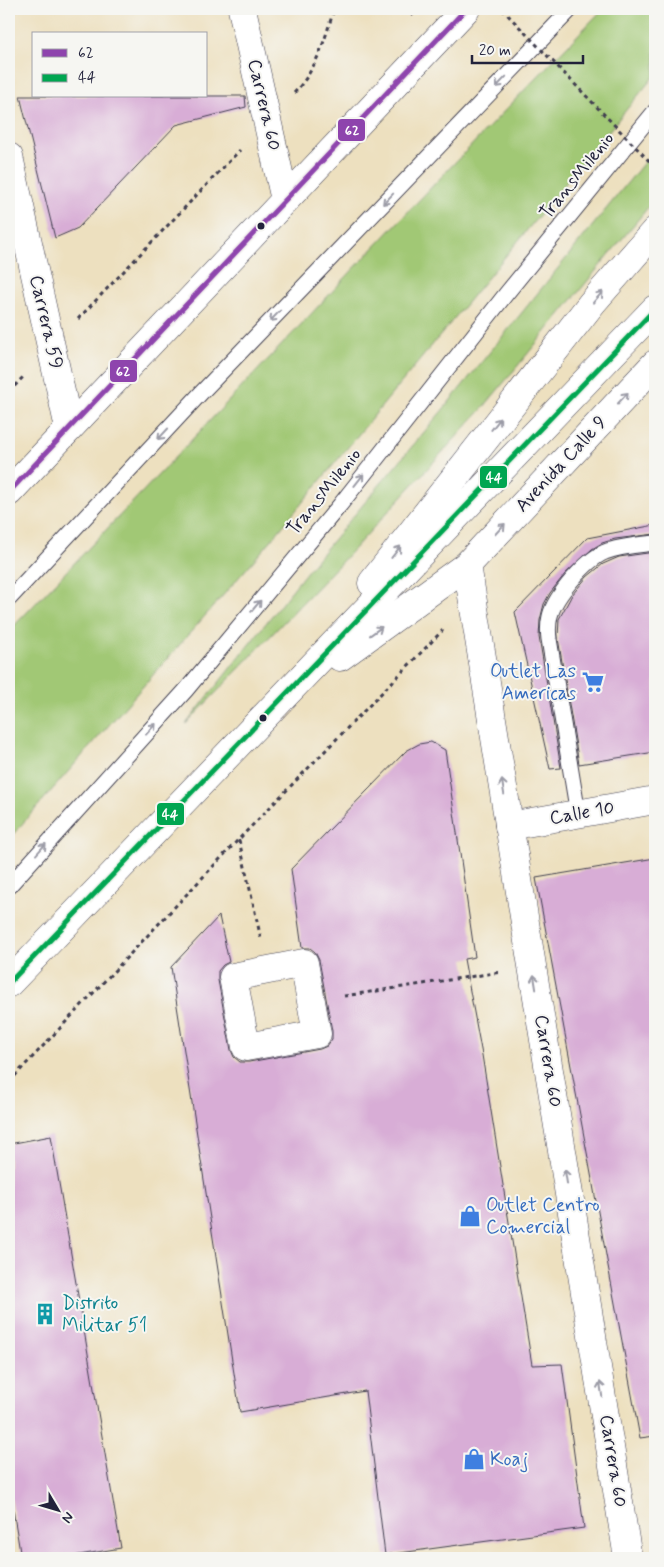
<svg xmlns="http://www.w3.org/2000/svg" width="664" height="1567" font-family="Mynerve,sans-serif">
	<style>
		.green { fill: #a1c874; stroke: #627558 }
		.building { fill: #d8add6 }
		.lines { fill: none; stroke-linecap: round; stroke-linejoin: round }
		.lane-casing { stroke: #403e4f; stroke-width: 17 }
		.street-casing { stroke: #403e4f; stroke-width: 29 }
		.secondary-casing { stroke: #403e4f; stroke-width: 29 }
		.highway-casing { stroke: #403e4f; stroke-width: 29 }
		.path { stroke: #403e4f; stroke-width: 3; stroke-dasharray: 4 4; stroke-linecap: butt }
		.lane { stroke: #fff; stroke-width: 15 }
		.street { stroke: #fff; stroke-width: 28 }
		.secondary { stroke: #fff; stroke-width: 28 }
		.highway { stroke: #fff; stroke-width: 28 }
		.path-bridge { stroke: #403e4f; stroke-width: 3; stroke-dasharray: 4 4; stroke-linecap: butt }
		.bus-1-casing { stroke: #f6f6f2; stroke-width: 9 }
		.bus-2-casing { stroke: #f6f6f2; stroke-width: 9 }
		.bus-1 { stroke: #8e44ad; stroke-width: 5 }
		.bus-2 { stroke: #00a651; stroke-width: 5 }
		.oneway { stroke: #9c9ca7 }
		.bus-dot { fill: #22223b; stroke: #f6f6f2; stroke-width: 2 }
		.labels { text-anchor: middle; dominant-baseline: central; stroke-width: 4; stroke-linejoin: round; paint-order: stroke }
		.street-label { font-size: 19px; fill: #22223b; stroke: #f6f6f2 }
		.shop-label { font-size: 19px; fill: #366cbe; stroke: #f6f6f2; text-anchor: start }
		.culture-label { font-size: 19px; fill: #0d838f; stroke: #f6f6f2; text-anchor: start }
		.line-badge { stroke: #f6f6f2; stroke-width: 2 }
		.badge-label { font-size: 14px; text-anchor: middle; font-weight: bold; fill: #fff }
	</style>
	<rect width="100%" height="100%" fill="#f6f6f2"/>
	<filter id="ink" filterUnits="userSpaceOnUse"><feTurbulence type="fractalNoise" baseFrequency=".02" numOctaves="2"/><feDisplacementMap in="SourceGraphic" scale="10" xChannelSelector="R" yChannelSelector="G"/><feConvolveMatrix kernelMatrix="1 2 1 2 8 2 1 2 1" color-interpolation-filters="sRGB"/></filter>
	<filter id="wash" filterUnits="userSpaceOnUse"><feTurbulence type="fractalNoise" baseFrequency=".0096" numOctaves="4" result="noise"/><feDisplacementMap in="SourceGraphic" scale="20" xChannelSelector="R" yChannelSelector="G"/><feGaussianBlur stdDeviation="1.12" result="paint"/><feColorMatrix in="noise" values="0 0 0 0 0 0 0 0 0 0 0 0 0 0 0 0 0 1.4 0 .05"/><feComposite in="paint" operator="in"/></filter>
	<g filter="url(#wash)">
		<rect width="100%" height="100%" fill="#ede0bf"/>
		<g class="green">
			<path d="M603 9H655V75L269 543 9 839V631C208 425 403 214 603 9Z"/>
			<path d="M655 149V199L483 408 352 551 186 724 308 570 441 412Z"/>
		</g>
		<g id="blocks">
			<g class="building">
				<path d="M20 96H245L246 107 176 125 78 228 55 238Z"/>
				<path d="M655 525V534L615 539 602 543 592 549 565 574 550 593 544 604 540 620 539 637 561 768 550 769 515 612 587 538Z"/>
				<path d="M655 552V752L579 764 558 638 559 619 572 595 587 577 603 564 619 557Z"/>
				<path d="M431 742 445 750 475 957 464 959 482 1055 532 1365 562 1364 584 1528 385 1555 365 1391 240 1412 171 967 219 916 229 962 223 965 218 971V980L231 1050 234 1057 240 1062H249L320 1049 327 1046 332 1039V1031L319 960 315 952 310 948H302L291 869 406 751 419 744Z"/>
				<path d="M655 858V1436L640 1438 536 878Z"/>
				<path d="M51 1136 121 1548 61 1558H21L9 1485V1144Z"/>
			</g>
		</g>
	</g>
	<g filter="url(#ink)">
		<use href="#blocks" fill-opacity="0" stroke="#403e4f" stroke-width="1"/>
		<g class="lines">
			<g class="lane-casing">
				<g id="lane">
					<path d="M9 599 201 393 571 9"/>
					<path d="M578 814 549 639C548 631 548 624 550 616 555 596 586 560 605 552 621 546 639 545 655 543"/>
					<path d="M9 886 186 690 340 505 506 294 655 111"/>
				</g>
			</g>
			<g class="street-casing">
				<g id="street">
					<path d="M9 157 69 428"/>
					<path d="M509 826 655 800"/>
					<path d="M304 963 317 1034 246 1047 233 977Z"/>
				</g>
			</g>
			<g class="secondary-casing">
				<g id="secondary">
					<path d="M242 9 285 200"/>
					<path d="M628 1558 467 565 655 364"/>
				</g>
			</g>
			<g class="highway-casing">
				<g id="highway">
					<path d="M9 492 466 9"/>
					<path d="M372 583 592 303 655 231"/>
					<path d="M340 657 467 565"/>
					<path d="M9 983 655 309"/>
				</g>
			</g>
			<g class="path">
				<path d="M406 9 413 16"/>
				<path d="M294 93C317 69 325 39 334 9"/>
				<path d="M78 319 240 150"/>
				<path d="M9 392 24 376"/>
				<path d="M239 840 261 939"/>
				<path d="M344 996 501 972"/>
				<path d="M9 1082 239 839 443 630"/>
			</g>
			<use href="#lane" class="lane"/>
			<use href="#street" class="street"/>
			<use href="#secondary" class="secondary"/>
			<use href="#highway" class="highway"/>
			<path class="path-bridge" d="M502 9 655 167"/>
			<g class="bus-1-casing">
				<path id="bus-1" d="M9 492 466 9"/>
			</g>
			<g class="bus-2-casing">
				<path id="bus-2" d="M9 983 655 309"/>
			</g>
			<use href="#bus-1" class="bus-1"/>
			<use href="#bus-2" class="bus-2"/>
		</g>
		<defs><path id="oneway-shaft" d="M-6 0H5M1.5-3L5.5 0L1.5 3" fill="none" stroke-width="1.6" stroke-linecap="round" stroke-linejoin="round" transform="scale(1.25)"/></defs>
		<g class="oneway">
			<use href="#oneway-shaft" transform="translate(501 82) rotate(134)"/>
			<use href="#oneway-shaft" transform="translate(388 199) rotate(134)"/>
			<use href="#oneway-shaft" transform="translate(598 297) rotate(-49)"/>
			<use href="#oneway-shaft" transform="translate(275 316) rotate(134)"/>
			<use href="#oneway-shaft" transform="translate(623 398) rotate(-47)"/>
			<use href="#oneway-shaft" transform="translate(496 424) rotate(-52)"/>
			<use href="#oneway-shaft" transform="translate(163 434) rotate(133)"/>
			<use href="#oneway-shaft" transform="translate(359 480) rotate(-52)"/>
			<use href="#oneway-shaft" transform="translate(500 529) rotate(-47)"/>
			<use href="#oneway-shaft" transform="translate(396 552) rotate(-52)"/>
			<use href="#oneway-shaft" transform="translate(256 606) rotate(-50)"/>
			<use href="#oneway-shaft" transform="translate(376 631) rotate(-36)"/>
			<use href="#oneway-shaft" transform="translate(151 729) rotate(-48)"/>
			<use href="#oneway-shaft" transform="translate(503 787) rotate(-99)"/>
			<use href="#oneway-shaft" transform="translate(41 849) rotate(-48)"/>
			<use href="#oneway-shaft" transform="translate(535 982) rotate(-99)"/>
			<use href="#oneway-shaft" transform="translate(566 1177) rotate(-99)"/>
			<use href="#oneway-shaft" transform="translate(601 1389) rotate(-99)"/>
		</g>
	</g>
	<defs>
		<g id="supermarket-bare" transform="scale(1.725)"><path d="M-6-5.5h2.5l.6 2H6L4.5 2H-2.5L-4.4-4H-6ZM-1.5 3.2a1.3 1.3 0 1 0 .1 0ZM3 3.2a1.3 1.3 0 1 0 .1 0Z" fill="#3f7fe0" stroke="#f6f6f2" stroke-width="2.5" paint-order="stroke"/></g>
		<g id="shop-bare" transform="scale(1.725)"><path d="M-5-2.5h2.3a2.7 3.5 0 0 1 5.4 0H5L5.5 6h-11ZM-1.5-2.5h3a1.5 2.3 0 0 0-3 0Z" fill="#3f7fe0" stroke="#f6f6f2" stroke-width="2.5" paint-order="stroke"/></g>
		<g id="building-bare" transform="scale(1.725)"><path d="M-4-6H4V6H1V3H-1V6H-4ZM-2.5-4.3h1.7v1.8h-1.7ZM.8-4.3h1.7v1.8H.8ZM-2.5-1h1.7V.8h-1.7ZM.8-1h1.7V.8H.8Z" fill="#0f9aa8" stroke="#f6f6f2" stroke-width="2.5" paint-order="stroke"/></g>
	</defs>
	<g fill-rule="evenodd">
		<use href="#supermarket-bare" x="593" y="682"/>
		<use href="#shop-bare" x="470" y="1216"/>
		<use href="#building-bare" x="45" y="1314"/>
		<use href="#shop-bare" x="474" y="1459"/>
	</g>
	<g class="bus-dot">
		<circle cx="261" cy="226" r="4.5"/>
		<circle cx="263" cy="718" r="4.5"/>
	</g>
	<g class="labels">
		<g class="street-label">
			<text transform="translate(264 105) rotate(77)">Carrera 60</text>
			<text transform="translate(577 176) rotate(-51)">TransMilenio</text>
			<text transform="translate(46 322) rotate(77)">Carrera 59</text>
			<text transform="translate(561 464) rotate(-47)">Avenida Calle 9</text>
			<text transform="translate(324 492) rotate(-51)">TransMilenio</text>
			<text transform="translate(582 813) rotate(-10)">Calle 10</text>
			<text transform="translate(548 1061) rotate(81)">Carrera 60</text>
			<text transform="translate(613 1461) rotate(81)">Carrera 60</text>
		</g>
		<g class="shop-label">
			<text x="576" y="671" text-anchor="end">Outlet Las<tspan x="576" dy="22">Americas</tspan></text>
			<text x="486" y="1205">Outlet Centro<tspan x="486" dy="22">Comercial</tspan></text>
			<text x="490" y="1459">Koaj</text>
		</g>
		<g class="culture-label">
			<text x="62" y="1303">Distrito<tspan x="62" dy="22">Militar 51</tspan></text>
		</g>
	</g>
	<g class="line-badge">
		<rect x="337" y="118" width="29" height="24" rx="5" fill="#8e44ad"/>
		<rect x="109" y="359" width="29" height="24" rx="5" fill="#8e44ad"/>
		<rect x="479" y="465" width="29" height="24" rx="5" fill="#00a651"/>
		<rect x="156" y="802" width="29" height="24" rx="5" fill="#00a651"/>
	</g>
	<g class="badge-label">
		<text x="352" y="135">62</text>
		<text x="123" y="376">62</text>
		<text x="494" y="482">44</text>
		<text x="170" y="819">44</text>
	</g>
	<rect width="664" height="1567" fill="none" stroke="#f6f6f2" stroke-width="30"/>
	<rect x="32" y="32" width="175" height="65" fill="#f6f6f2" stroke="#a1a1a9"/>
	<rect x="42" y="49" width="25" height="8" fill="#8e44ad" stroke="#a1a1a9"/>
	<text x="78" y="58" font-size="15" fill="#22223b">62</text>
	<rect x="42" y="74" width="25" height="8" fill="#00a651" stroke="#a1a1a9"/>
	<text x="78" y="82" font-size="15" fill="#22223b">44</text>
	<g transform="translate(58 1510) rotate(128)" stroke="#f6f6f2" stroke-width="4" paint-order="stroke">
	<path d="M0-4L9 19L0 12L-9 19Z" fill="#22223b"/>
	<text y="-8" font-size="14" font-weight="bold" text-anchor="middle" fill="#22223b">N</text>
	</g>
	<path d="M472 55v8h111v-8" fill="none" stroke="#22223b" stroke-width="2.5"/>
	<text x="479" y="55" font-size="15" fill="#22223b" stroke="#f6f6f2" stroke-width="4" paint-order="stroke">20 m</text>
</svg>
